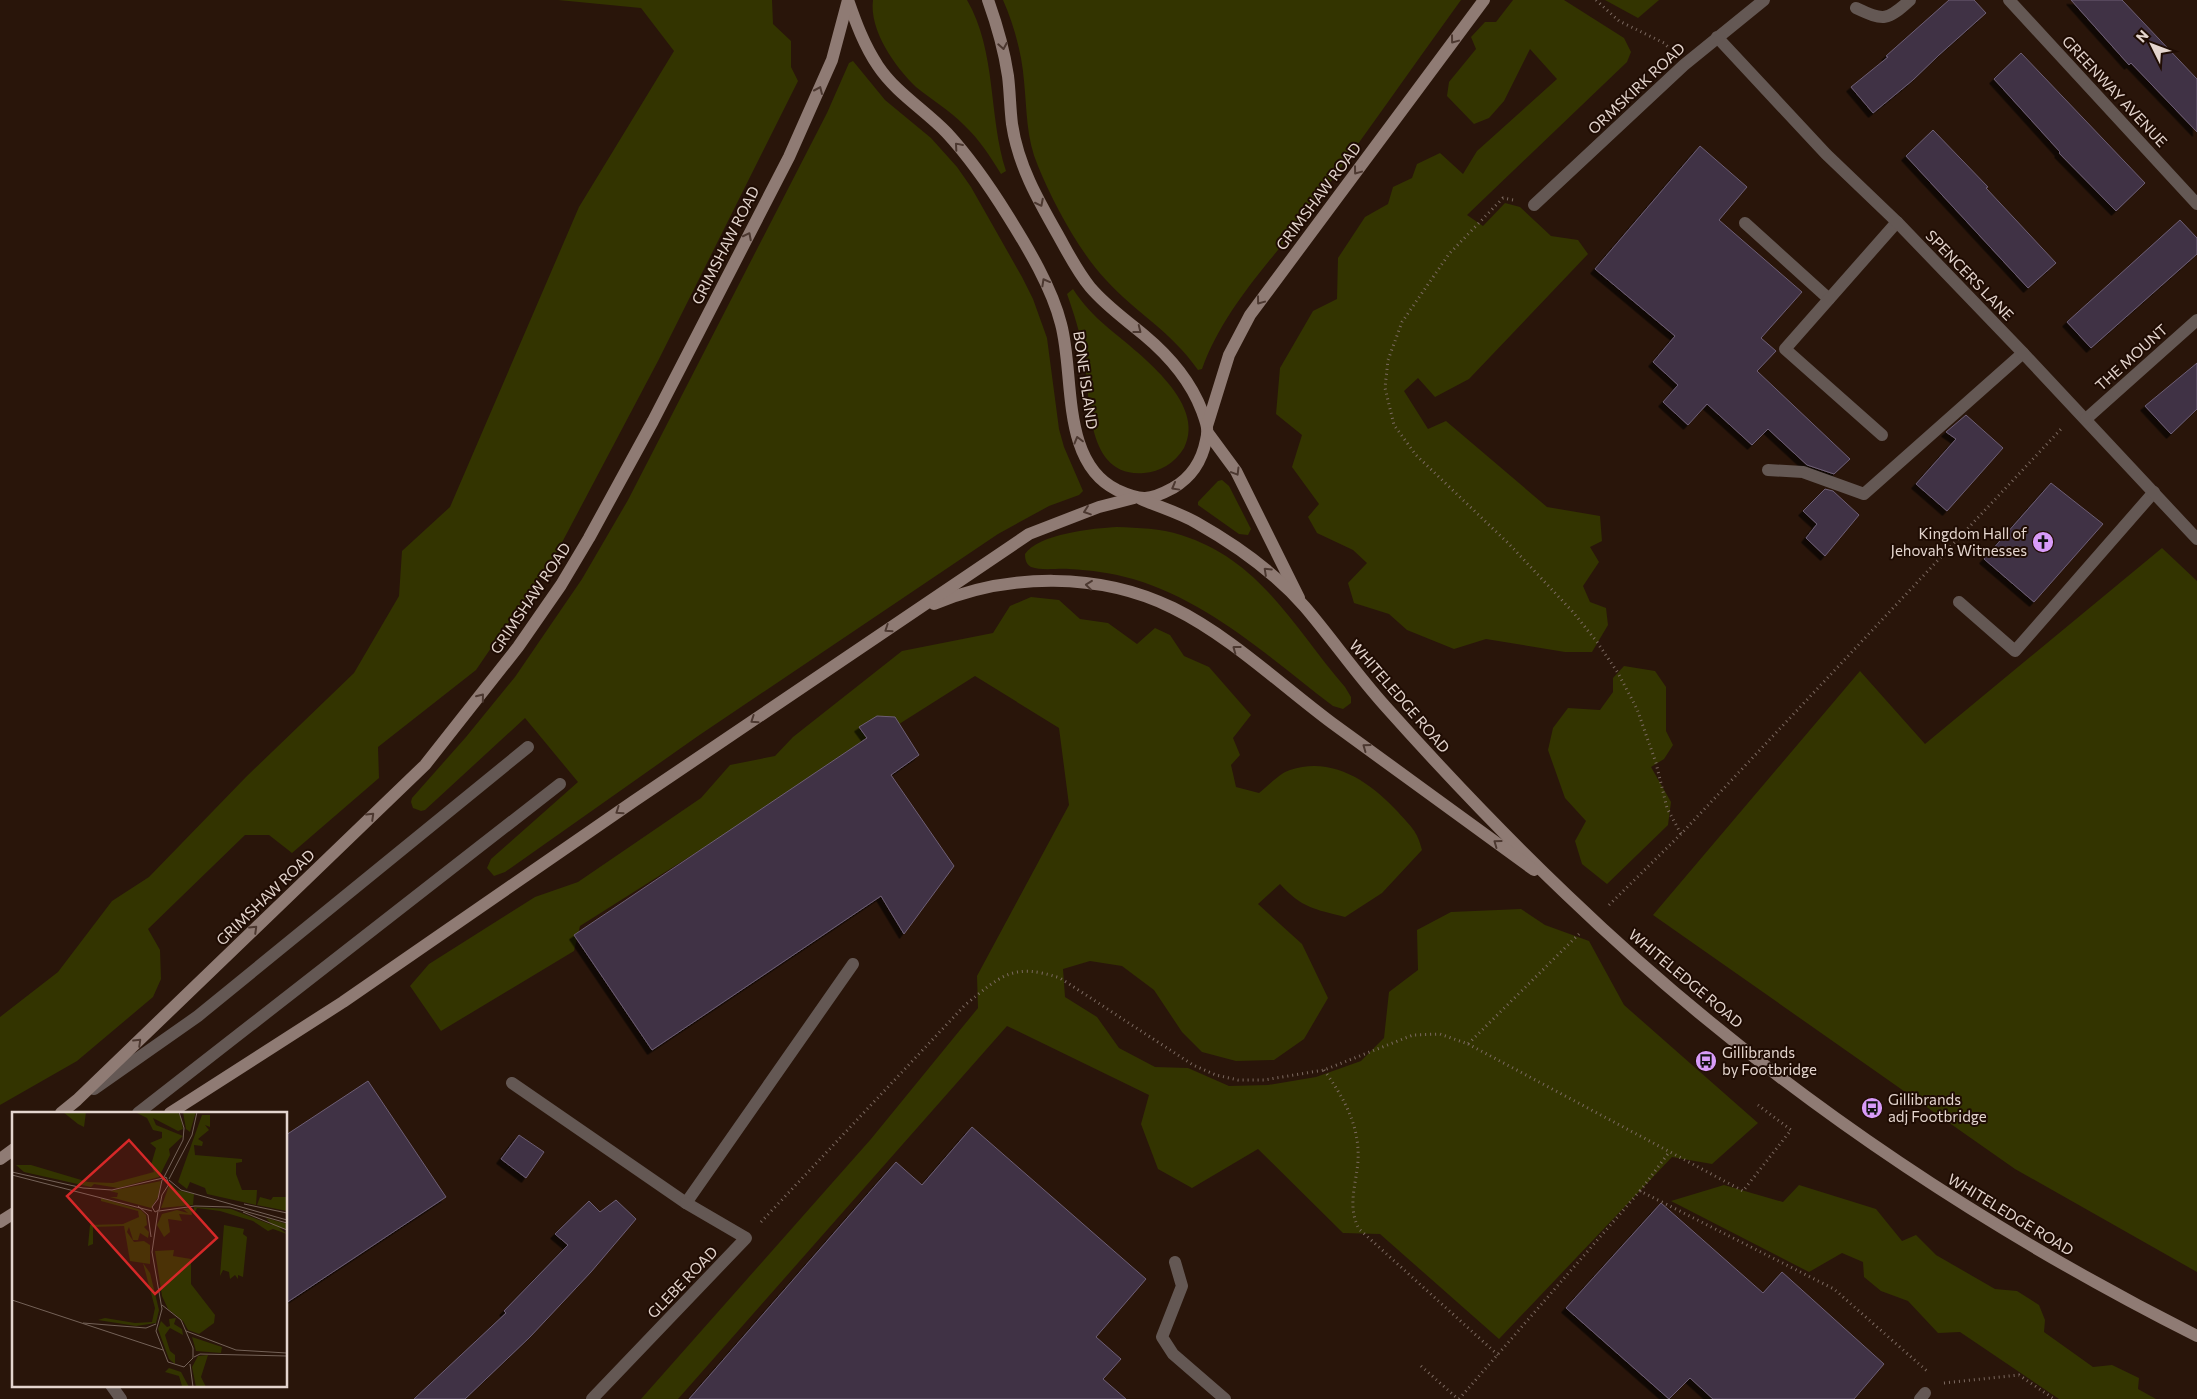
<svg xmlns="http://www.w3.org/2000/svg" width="2197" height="1399" font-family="Commissioner,sans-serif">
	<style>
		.green { fill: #333400 }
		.building { fill: #3f3145; stroke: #6e5f75; filter: url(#shadow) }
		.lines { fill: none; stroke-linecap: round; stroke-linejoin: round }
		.path { stroke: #7c6a61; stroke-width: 3; stroke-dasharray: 1 4; stroke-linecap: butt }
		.lane { stroke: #645854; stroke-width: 12 }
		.street { stroke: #645854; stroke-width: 12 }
		.secondary { stroke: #8f7b74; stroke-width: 12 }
		.oneway { stroke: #4c3830 }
		.labels { text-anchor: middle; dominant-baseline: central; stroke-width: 4; stroke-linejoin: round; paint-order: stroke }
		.street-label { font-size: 15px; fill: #e4d5ce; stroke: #1f0c03 }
		.poi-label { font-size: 15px; fill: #e4d5ce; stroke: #1f0c03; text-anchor: start }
		.inset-road { fill: none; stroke: #746258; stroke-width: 1 }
		.view { fill: #d62828; fill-opacity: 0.15; stroke: #d62828; stroke-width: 2.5 }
		.inset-edge { fill: none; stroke: #e4d5ce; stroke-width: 2.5 }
	</style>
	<defs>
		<filter id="shadow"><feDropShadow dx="-4.5" dy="4.5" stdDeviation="0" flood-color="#0009"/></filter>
	</defs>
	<rect width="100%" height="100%" fill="#29150a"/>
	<g class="green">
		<path d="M558 0H772L773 24 791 41V67L798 81 658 361 558 550 476 670 378 747 379 778 292 853 269 835H245L148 929 160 950 161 979 153 997 77 1061 0 1105V1017L58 972 112 901 149 877 246 777 354 673 399 596 402 551 450 507 579 207 674 51 641 8Z"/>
		<path d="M873 0H967C997 52 988 115 1006 171L1001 174C990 156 979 139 964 125 949 110 932 100 916 87 895 67 869 30 873 0Z"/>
		<path d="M1003 0H1461C1410 70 1361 141 1310 210 1271 261 1224 308 1202 369L1198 370C1171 331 1136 313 1106 280 1080 253 1052 201 1038 166 1026 138 1027 110 1024 81 1022 54 1014 25 1003 0Z"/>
		<path d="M1513 0H1564L1624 38 1631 52 1627 62 1467 215 1483 226 1505 203 1520 207 1551 236 1578 240 1588 254 1469 379 1435 397 1418 378 1404 391 1428 429 1446 421 1547 507 1600 516 1602 541 1590 547 1599 562 1583 586 1590 602 1606 608 1608 625 1592 652H1565L1486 639 1454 649 1407 630 1389 614 1354 603 1348 583 1367 563 1353 550 1317 533 1308 517 1319 504 1292 467 1302 435 1276 414 1280 368 1313 311 1337 299 1338 258 1365 217 1388 204 1393 187 1412 178 1417 164 1440 153 1463 174 1477 151 1557 79 1530 49 1504 101 1489 118 1474 124 1447 96 1449 82 1476 49 1471 37 1485 22H1496Z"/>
		<path d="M1605 0H1659L1638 18Z"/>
		<path d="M853 61 885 100 931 138 957 167 971 187 1022 277 1033 299 1047 338 1059 429 1064 447 1083 491 1079 495 1049 506 998 534 698 736 505 872 494 876 487 868 491 859 578 782 525 718 425 810 421 811 413 808 411 802 412 798 466 737 515 677 582 579 628 500 827 113 849 63Z"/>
		<path d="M1073 289C1082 303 1094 316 1106 326 1135 351 1208 402 1184 448 1175 463 1160 472 1144 473 1083 478 1091 394 1084 356 1081 335 1074 314 1067 294Z"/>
		<path d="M1222 480 1229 486 1251 529 1248 535 1239 534 1198 505V502L1218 481Z"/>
		<path d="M1117 527C1138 528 1161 528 1181 535 1261 560 1294 628 1345 687L1351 697V703L1343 709 1333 706C1270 658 1210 602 1133 579 1112 573 1091 570 1069 569 1058 568 1042 571 1031 567 1026 564 1025 559 1025 554 1038 534 1094 528 1117 527Z"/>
		<path d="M2162 548 2197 581V1272L2015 1169 1653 915 1860 671 1925 744Z"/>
		<path d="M1031 597 1059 600 1080 619 1108 623 1137 644 1155 628 1170 635 1184 656 1209 667 1251 715 1233 738 1240 755 1231 765 1236 787 1259 793C1268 786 1280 773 1290 770 1333 756 1370 782 1398 812 1411 827 1417 830 1422 850L1382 893 1345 917C1314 909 1302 908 1280 884L1258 904 1302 944 1328 998 1304 1039 1274 1060 1236 1061 1202 1052 1182 1032 1154 990 1122 966 1090 961 1063 969 1065 997 1097 1017 1119 1048 1155 1067 1188 1068 1229 1086 1268 1085 1316 1077 1361 1061 1384 1038 1389 992 1418 970 1417 930 1451 912 1521 909 1545 925 1589 941 1624 1005 1758 1123 1712 1164 1672 1157 1499 1339 1380 1234 1343 1233 1258 1149 1192 1188 1158 1169 1141 1124 1149 1095 1007 1026 678 1399H641L871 1139 978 1008 977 976 1069 805 1059 728 975 676 580 926 574 951 441 1031 410 986 429 964 535 897 578 882 701 798 730 765 775 756 793 737 902 651 993 633 1010 606Z"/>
		<path d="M1624 666 1655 671 1666 687V731L1673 745 1664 759 1651 767 1671 802 1668 825 1607 884 1582 864 1575 841 1586 821 1565 798 1548 750 1553 728 1568 708 1600 710 1613 692V678Z"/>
		<path d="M1724 1185 1783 1202 1799 1185 1876 1209 1902 1241 1916 1235 1936 1255 1995 1289 2017 1291 2039 1305 2045 1320 2044 1332 2093 1367 2112 1365 2139 1378 2138 1389 2156 1399H2059L1960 1332 1938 1333 1908 1301 1881 1291 1864 1277 1863 1262 1842 1253 1809 1272 1671 1201Z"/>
	</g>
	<g class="building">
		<path d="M1949 0H1974L1986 13 1939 55 1913 80 1873 113 1851 87 1888 57 1886 56Z"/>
		<path d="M2071 0H2122L2197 79V132L2131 63 2129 65Z"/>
		<path d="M2021 53 2145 183 2116 211 2059 153 2060 152 1994 79Z"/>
		<path d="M1933 130 1988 187 1986 188 2056 263 2028 288 1906 156Z"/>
		<path d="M1700 146 1747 187 1719 220 1802 292 1761 338 1776 351 1757 371 1850 459 1834 474 1807 465 1768 429 1752 445 1707 404 1688 425 1663 402 1678 385 1653 362 1675 336 1595 269Z"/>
		<path d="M2180 220 2197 238V254L2091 348 2067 322Z"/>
		<path d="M2197 363V409L2171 434 2145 406Z"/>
		<path d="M1966 415 2003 448 1947 511 1916 484 1956 439 1946 432Z"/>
		<path d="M2051 483 2103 524 2034 602 1984 559Z"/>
		<path d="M1825 489 1833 491 1859 515 1825 556 1806 538 1817 524 1803 511Z"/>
		<path d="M877 716 895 717 919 755 891 775 954 866 904 934 881 896 652 1050 574 935 867 738 859 727Z"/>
		<path d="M368 1081 446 1197 286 1303V1135Z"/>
		<path d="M972 1127 1146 1279 1096 1337 1121 1359 1103 1379 1126 1399H689L896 1162 922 1185Z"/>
		<path d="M519 1135 544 1152 526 1178 501 1159Z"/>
		<path d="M616 1200 636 1219 591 1272 530 1337 465 1399H414L506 1313 504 1311 568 1245 555 1234 589 1201 600 1212Z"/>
		<path d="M1661 1203 1763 1293 1782 1272 1884 1364 1854 1399H1713L1690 1378 1669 1399 1566 1308Z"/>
	</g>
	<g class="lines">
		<g class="path">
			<path d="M1596 0 1619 21 1664 43 1670 49"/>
			<path d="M1513 200 1503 198 1449 254 1402 322 1388 360 1385 388 1394 425 1416 455 1509 544 1573 612 1597 642 1618 673 1637 709 1656 763 1667 808 1681 834"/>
			<path d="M1609 905 1681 834 2062 428"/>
			<path d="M1468 1044 1743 1191 1791 1130 1758 1105"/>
			<path d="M1324 1070C1344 1098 1360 1126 1358 1161 1356 1186 1347 1206 1359 1229L1498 1355"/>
			<path d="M1640 1191 1670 1151"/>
			<path d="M761 1222 965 1005C1001 976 1012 962 1060 978L1193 1065 1216 1075 1238 1080H1264L1324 1070 1413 1035 1440 1034 1468 1044 1579 934"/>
			<path d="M1421 1366 1458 1399"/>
			<path d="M1944 1383 2019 1375 2054 1399"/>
			<path d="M1459 1399 1640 1191 1834 1289 1927 1371"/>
		</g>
		<g class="lane">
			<path d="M1745 223 1829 299"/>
			<path d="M1882 435 1785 349 1897 222"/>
			<path d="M1768 470 1803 472 1864 494 2023 353"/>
			<path d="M1959 602 2015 651 2154 492"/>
			<path d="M512 1083 686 1203 853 964"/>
			<path d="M94 1089 198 1016 528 747"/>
			<path d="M138 1113 560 784"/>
			<path d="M1175 1262 1182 1286 1162 1337 1173 1354 1225 1399"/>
			<path d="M111 1385 121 1399"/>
			<path d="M1920 1399 1925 1393"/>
		</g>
		<g class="street">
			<path d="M2009 0 2197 204"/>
			<path d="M1856 8C1884 21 1887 21 1910 0"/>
			<path d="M1717 37 1826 154 1897 222 2023 353 2197 539"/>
			<path d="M1534 205 1684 65 1764 0"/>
			<path d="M2086 419 2197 320"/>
			<path d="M592 1399 746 1238 686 1203"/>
		</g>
		<g class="secondary">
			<path d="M848 0C856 23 864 45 878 66 896 93 925 110 947 133 971 159 990 187 1008 216 1028 248 1052 288 1061 324 1075 376 1060 462 1117 490 1141 501 1149 501 1173 488 1192 477 1202 461 1206 440 1209 429 1206 422 1202 411 1191 382 1168 355 1144 335 1125 319 1106 306 1090 287 1077 271 1068 253 1058 235 1038 200 1018 165 1012 124 1010 108 1010 92 1008 76 1004 49 997 25 988 0"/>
			<path d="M1207 426 1229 355 1250 315 1484 0"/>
			<path d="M1208 433 1236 471 1299 598"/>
			<path d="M1141 499C1159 507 1180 513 1197 523 1236 545 1275 573 1305 607 1333 640 1357 675 1386 707 1444 772 1504 835 1567 895 1753 1074 1967 1220 2197 1336"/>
			<path d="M934 604C1008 573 1100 572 1173 608 1230 636 1281 685 1332 723 1399 772 1467 821 1534 870"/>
			<path d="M61 1113 77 1100 425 765 518 647 561 585 589 538 653 421 789 157 832 60 848 0"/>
			<path d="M170 1113 343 1002 634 801 1029 534 1099 507 1134 498"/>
			<path d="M0 1159 14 1149"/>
			<path d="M0 1222 14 1213"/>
		</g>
	</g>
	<defs><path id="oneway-chevron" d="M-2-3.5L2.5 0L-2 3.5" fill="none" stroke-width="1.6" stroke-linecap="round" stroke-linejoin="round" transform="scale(1.25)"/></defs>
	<g class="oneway">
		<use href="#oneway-chevron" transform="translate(1454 40) rotate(127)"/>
		<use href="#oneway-chevron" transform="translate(1003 46) rotate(80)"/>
		<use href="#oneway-chevron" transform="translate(819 90) rotate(-66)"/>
		<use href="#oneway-chevron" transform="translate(958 146) rotate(-131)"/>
		<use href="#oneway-chevron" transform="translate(1357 171) rotate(127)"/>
		<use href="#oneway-chevron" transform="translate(1040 203) rotate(63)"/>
		<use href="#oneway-chevron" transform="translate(748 236) rotate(-63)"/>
		<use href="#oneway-chevron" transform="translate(1045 282) rotate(-119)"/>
		<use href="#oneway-chevron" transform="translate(1260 301) rotate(127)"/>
		<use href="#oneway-chevron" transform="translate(1138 330) rotate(38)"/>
		<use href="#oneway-chevron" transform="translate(1078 440) rotate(-105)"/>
		<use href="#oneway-chevron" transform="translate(1236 472) rotate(59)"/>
		<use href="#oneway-chevron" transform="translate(1175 487) rotate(151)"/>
		<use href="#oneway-chevron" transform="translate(1087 511) rotate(161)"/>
		<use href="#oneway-chevron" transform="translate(1267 571) rotate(-137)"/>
		<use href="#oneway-chevron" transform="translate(1089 585) rotate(-174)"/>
		<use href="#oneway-chevron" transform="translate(888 629) rotate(146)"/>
		<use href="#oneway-chevron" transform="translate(1236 649) rotate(-143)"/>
		<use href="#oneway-chevron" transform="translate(481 697) rotate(-51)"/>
		<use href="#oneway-chevron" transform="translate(754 720) rotate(146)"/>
		<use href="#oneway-chevron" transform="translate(1366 747) rotate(-144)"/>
		<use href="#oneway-chevron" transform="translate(619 811) rotate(145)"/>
		<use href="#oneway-chevron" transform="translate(371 816) rotate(-44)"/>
		<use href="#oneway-chevron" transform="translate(1497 843) rotate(-144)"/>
		<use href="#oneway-chevron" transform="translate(254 929) rotate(-44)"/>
		<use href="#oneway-chevron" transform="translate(138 1042) rotate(-44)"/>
	</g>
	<defs>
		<g id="church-disc" transform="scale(1.125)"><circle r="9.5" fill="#d89bf8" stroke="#1f0c03"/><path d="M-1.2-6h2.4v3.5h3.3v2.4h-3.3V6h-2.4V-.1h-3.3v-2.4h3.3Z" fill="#111"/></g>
		<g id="bus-disc" transform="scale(1.125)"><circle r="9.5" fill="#d89bf8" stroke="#1f0c03"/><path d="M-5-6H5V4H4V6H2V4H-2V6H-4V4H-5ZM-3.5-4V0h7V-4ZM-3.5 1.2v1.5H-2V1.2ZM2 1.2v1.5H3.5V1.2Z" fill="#111"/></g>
	</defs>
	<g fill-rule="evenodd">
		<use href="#church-disc" x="2043" y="542"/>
		<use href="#bus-disc" x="1706" y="1061"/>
		<use href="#bus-disc" x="1872" y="1108"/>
	</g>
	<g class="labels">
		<g class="street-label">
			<text transform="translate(1636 88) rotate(-43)">ORMSKIRK ROAD</text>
			<text transform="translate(2115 91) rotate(47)">GREENWAY AVENUE</text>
			<text transform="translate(1318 196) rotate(-53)">GRIMSHAW ROAD</text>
			<text transform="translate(725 245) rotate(-63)">GRIMSHAW ROAD</text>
			<text transform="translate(1970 275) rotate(46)">SPENCERS LANE</text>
			<text transform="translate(2131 357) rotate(-42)">THE MOUNT</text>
			<text transform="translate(1086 380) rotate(82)">BONE ISLAND</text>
			<text transform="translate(530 598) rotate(-56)">GRIMSHAW ROAD</text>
			<text transform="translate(1400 696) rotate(49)">WHITELEDGE ROAD</text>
			<text transform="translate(265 897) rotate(-44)">GRIMSHAW ROAD</text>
			<text transform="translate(1686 978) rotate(40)">WHITELEDGE ROAD</text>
			<text transform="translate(2011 1214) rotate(31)">WHITELEDGE ROAD</text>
			<text transform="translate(682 1282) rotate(-46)">GLEBE ROAD</text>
		</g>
		<g class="poi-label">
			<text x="2027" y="533" text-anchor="end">Kingdom Hall of<tspan x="2027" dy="17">Jehovah's Witnesses</tspan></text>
			<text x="1722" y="1052">Gillibrands<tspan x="1722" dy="17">by Footbridge</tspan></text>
			<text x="1888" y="1099">Gillibrands<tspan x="1888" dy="17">adj Footbridge</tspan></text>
		</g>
	</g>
	<g transform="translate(12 1112)">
		<rect width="275" height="275" fill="#29150a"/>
		<path d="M51 0H74L72 15 66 12ZM123 0H166L169 6 171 17 166 19 141 6 144 13 171 24 157 37 158 43 147 65 106 76 82 72 79 75 12 60 4 53H19L76 70 101 71 142 60 139 53 144 36 138 31 150 26V20L141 18 135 6ZM171 0H184L178 20 174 17ZM190 3H198V15L193 13 197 18 186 27 191 30 190 34 182 33 183 43 230 47V50L224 51V62L230 78H245L244 93 195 82 193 76 178 70 175 77 166 70ZM149 69 146 85 139 96 98 85H105L106 81 98 79ZM158 71 165 78 182 82 181 93 149 96ZM248 85 259 88 261 85H275V99L245 93ZM89 86 129 98 134 103 135 113 132 115 137 120 136 126 128 121 126 128H121L117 115 115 120 122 130 132 129 138 133V152L118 149 112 114 81 115V132L76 134 78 113 111 112 127 105 126 99 89 89ZM182 95 219 97 260 113 254 106 275 112V117L267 116 275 122 261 117 256 119 241 109 208 99 185 96 182 102ZM179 96 180 103 167 102 170 109 156 107 158 120 152 125 145 113 150 102 165 98 176 101 171 97ZM212 113 232 117 231 122 235 125 231 165 226 163V167L223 163 218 167 217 160 211 158 208 164ZM162 138 161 144 179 147V172L203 203 202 211 187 222 176 218 171 209 156 197 150 184 143 139ZM131 151 138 161 147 198 144 211 124 214 86 208 93 206 123 211 140 210 143 196ZM164 206 162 212 170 217 171 223 158 216 153 223 158 239 163 243V252L157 247 146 217 149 209 155 215 158 214 157 207ZM180 225 210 235 209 241 184 239ZM196 243 189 265 194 275H184L180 255 186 244ZM157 256 169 260 177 275 170 274 167 264 153 260Z" fill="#333400"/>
		<path class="inset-road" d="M0 60 71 76 100 78 151 66M0 63 140 99M152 65 171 28 172 16 167 0M154 65 157 72 150 83 147 98 143 100 140 95 146 87 150 68ZM157 67 180 23 185 0M157 68 169 78 275 108M232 92 275 101M126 94 136 103 139 125M146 99 140 140 150 197 144 219 156 250 172 255 181 246V236L169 208 150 193M147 99 183 94 218 95 275 111M231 100 275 118M0 188 151 238M71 211 134 216 144 212M174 219 224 238 275 241M182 245 188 242 275 244M178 252 181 275"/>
		<path class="view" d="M117 28 205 126 143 182 55 84Z"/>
		<rect width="275" height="275" class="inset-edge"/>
	</g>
	<g transform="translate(2152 45) rotate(312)" stroke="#1f0c03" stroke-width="4" paint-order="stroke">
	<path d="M0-4L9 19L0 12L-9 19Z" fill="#e4d5ce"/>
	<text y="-8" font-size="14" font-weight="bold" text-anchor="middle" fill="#e4d5ce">N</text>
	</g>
</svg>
